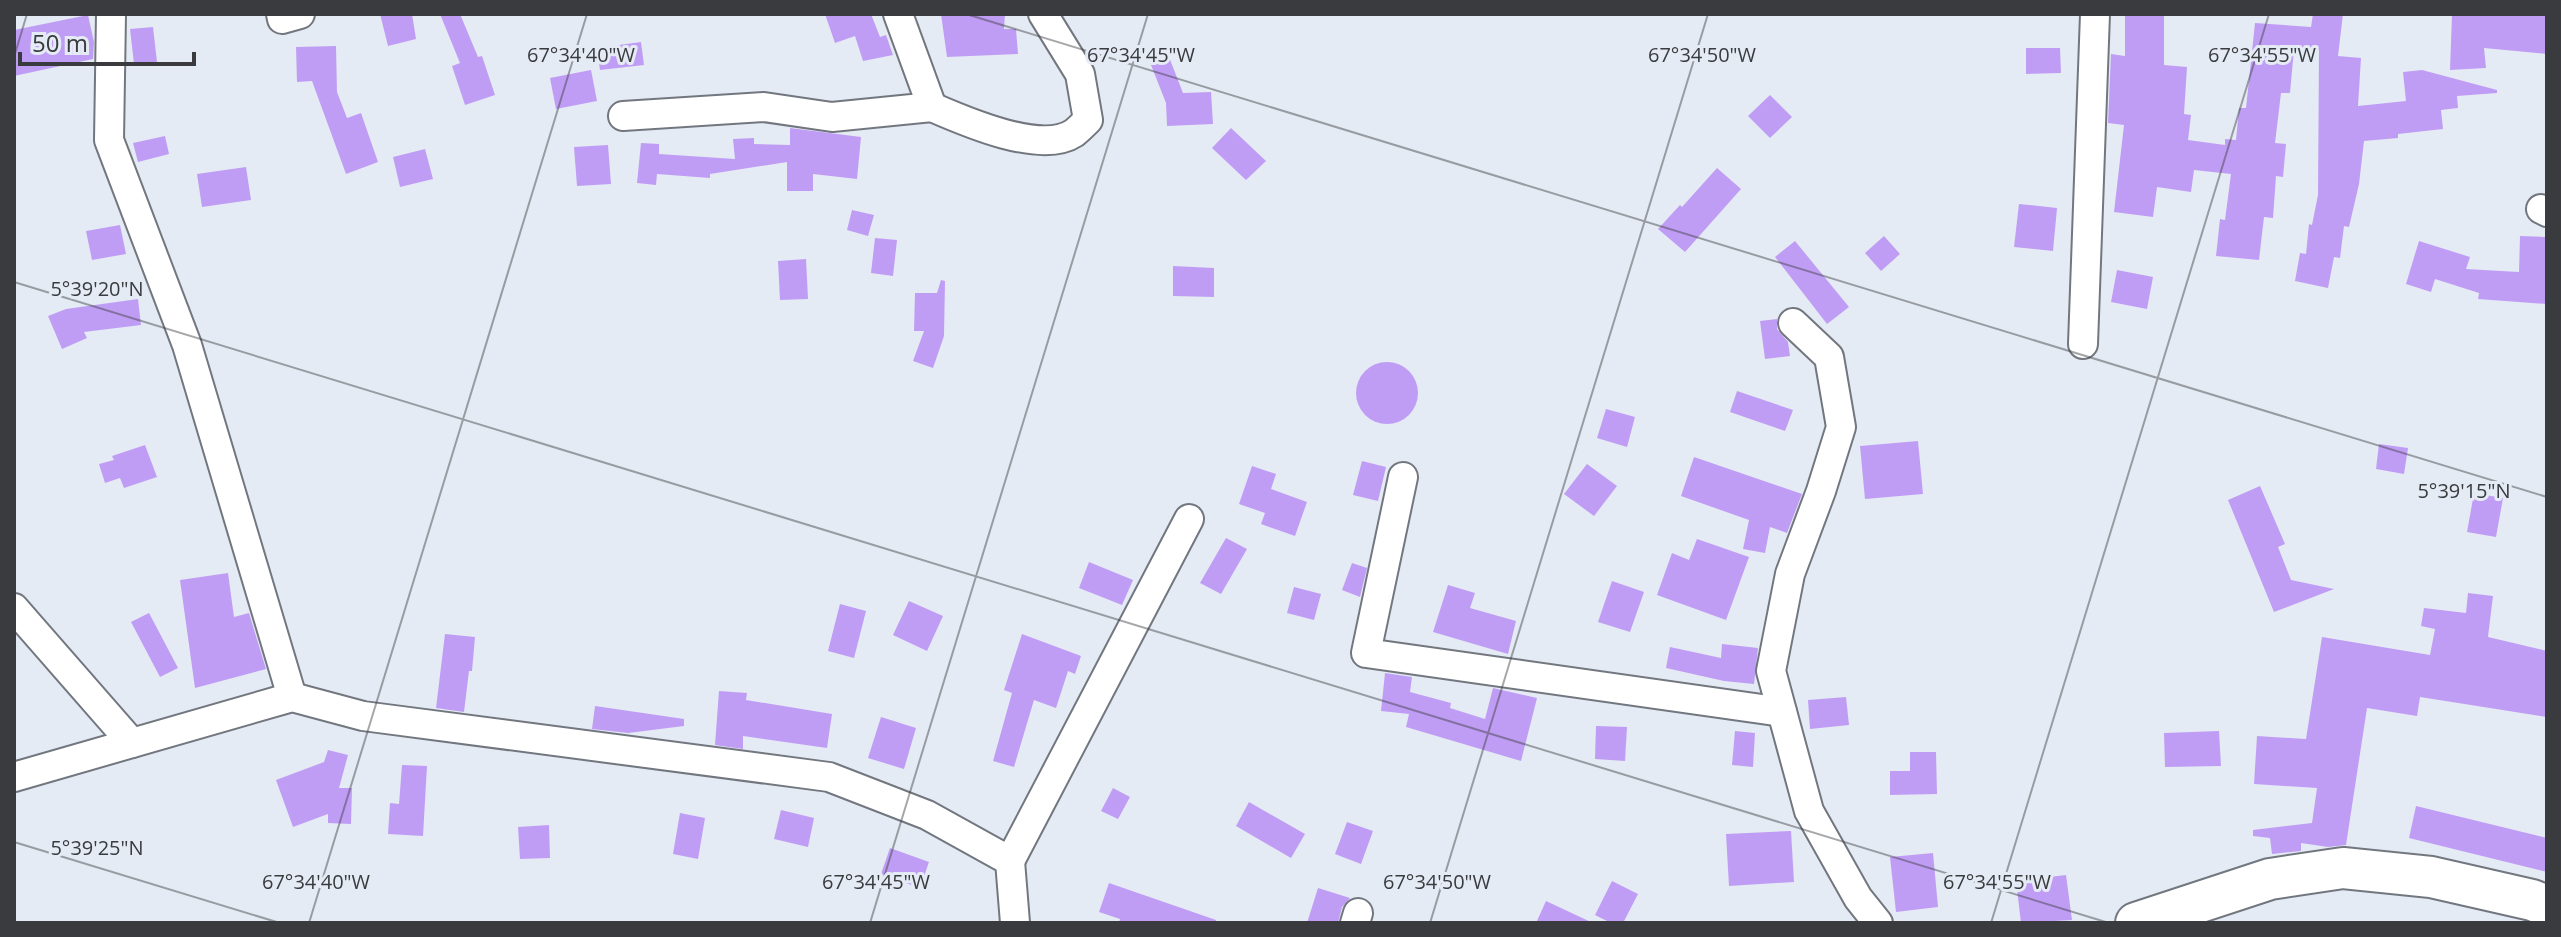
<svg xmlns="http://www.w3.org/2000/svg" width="2561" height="937" font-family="'Open Sans',sans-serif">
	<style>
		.building { fill: #c09df5 }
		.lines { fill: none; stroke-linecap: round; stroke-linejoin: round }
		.street-casing { stroke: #72777f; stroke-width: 32 }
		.secondary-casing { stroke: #72777f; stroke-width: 44 }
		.street { stroke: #fff; stroke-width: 28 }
		.secondary { stroke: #fff; stroke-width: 40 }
		.ticks { fill: none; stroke: #393b3f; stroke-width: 2; stroke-opacity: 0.45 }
		.ticks-label { font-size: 20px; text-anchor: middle; fill: #393b3f; stroke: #e5ebf4; stroke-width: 6; stroke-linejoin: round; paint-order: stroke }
	</style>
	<rect width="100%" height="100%" fill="#e5ebf4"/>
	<g class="building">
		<path d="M380 14H412L416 39 388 46Z"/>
		<path d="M440 14H460L478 57 482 56 495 95 465 105 452 66 460 63Z"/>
		<path d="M825 14H871L880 37 886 35 893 55 863 61 855 36 835 43Z"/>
		<path d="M941 14H1005L1004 29H1016L1018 54 947 57Z"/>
		<path d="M2125 14H2164V65L2187 67 2184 114 2191 115 2188 140 2225 145V139L2236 140 2239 108H2246L2255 23 2311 27 2313 14H2343L2338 56 2361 58 2358 106 2406 101 2403 72 2422 70 2497 90V93L2457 96 2458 108 2441 110 2443 129 2398 134V138L2364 141 2359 184 2349 227 2344 226 2340 258 2334 257 2328 288 2295 281 2300 253 2306 254 2309 224 2312 225 2318 195 2319 50 2294 49 2290 93H2281L2275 143 2286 144 2283 177 2276 176 2273 218 2264 217 2259 260 2216 256 2220 219 2225 220 2231 174 2194 170 2191 192 2157 187 2153 217 2114 212 2124 125 2108 123 2111 54 2125 56Z"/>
		<path d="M2452 14H2547V54L2484 48 2486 68 2450 70Z"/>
		<path d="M88 15 94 42 93 59 14 76V30Z"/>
		<path d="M153 27 157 62 134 64 130 29Z"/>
		<path d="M641 42 644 65 600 70 597 48Z"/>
		<path d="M336 46 337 92 347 118 361 113 378 162 346 174 312 81 297 82 296 47Z"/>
		<path d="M2026 48H2060L2061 73 2026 74Z"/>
		<path d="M1169 57 1183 93 1211 92 1213 124 1167 126 1166 103 1151 65Z"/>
		<path d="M591 70 597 101 556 109 550 78Z"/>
		<path d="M1770 95 1792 117 1770 138 1748 116Z"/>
		<path d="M790 128 861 137 857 179 813 174V191H787V162L710 174V178L657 174 656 185 637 183 641 143 659 144V154L735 159 733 139 754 138V144L790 145Z"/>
		<path d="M1231 128 1266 161 1246 180 1212 148Z"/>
		<path d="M165 136 169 154 138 162 133 143Z"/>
		<path d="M608 145 611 184 577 186 574 147Z"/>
		<path d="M425 149 433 179 400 187 393 157Z"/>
		<path d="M246 167 251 200 202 207 197 174Z"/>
		<path d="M1717 168 1741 189 1685 252 1658 229 1680 205 1682 207Z"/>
		<path d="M2019 204 2057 208 2053 251 2014 247Z"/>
		<path d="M852 210 874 215 868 236 847 230Z"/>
		<path d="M120 225 126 254 92 260 86 231Z"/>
		<path d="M1884 236 1900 254 1881 271 1865 253Z"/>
		<path d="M2520 236 2547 237V304L2478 299 2479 293 2435 279 2431 292 2406 284 2419 241 2470 257 2466 269 2519 272Z"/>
		<path d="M875 238 897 240 893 276 871 273Z"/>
		<path d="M1795 241 1849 307 1827 324 1775 257Z"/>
		<path d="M806 259 808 299 780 300 778 261Z"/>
		<path d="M1173 266 1214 268V297L1173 296Z"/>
		<path d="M2117 270 2153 277 2147 309 2111 302Z"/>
		<path d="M941 280 945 281 944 336 933 368 913 361 924 331H914L915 293H937Z"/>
		<path d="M138 299 141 325 84 332 87 338 62 349 48 316 66 309Z"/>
		<path d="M1777 319V329L1788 342 1790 356 1765 359 1760 321Z"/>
		<circle cx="1387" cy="393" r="31"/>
		<path d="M1737 391 1793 410 1785 431 1730 412Z"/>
		<path d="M1606 409 1635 417 1627 447 1597 438Z"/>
		<path d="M1918 441 1923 494 1865 499 1860 446Z"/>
		<path d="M2379 444 2408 448 2404 474 2376 469Z"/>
		<path d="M145 445 157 477 124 488 120 478 105 483 99 464 114 460 112 456Z"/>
		<path d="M1694 457 1802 494 1787 533 1770 527 1765 553 1743 549 1749 520 1681 496Z"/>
		<path d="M1362 461 1386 467 1378 501 1353 495Z"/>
		<path d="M1587 464 1617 486 1594 516 1564 494Z"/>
		<path d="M1252 466 1276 474 1271 489 1307 502 1295 536 1261 524 1265 513 1239 504Z"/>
		<path d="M2260 486 2285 544 2278 547 2291 580 2334 589 2274 612 2228 500Z"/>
		<path d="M2474 493 2503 498 2496 537 2467 532Z"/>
		<path d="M1226 538 1247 549 1221 594 1200 583Z"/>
		<path d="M1697 539 1749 557 1726 620 1657 595 1672 553 1689 560Z"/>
		<path d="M1089 562 1133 580 1122 605 1079 588Z"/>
		<path d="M1352 563 1367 568 1360 597 1342 590Z"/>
		<path d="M228 573 234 617 249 613 266 669 195 688 180 580Z"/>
		<path d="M1612 581 1644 592 1630 632 1598 622Z"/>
		<path d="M1448 585 1475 593 1470 608 1516 621 1508 654 1433 632Z"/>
		<path d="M1294 587 1321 594 1314 620 1287 613Z"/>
		<path d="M2468 593 2493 596 2488 637 2547 651V717L2420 697 2417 716 2367 708 2346 845 2328 847 2301 843V851L2272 854 2270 838 2253 836V830L2312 823 2317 788 2254 784 2257 736 2306 739 2322 637 2430 655 2435 629 2421 626 2424 608 2466 613Z"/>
		<path d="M909 601 943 616 927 651 893 635Z"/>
		<path d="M840 604 866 611 854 658 828 651Z"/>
		<path d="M149 613 178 668 160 677 131 622Z"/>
		<path d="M445 634 475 637 472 671H469L464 712 436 708Z"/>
		<path d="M1022 634 1081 656 1075 674 1068 671 1056 708 1034 700 1014 767 993 761 1012 693 1004 690Z"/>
		<path d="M1722 644 1758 648 1754 684 1724 681 1666 668 1670 647 1721 658Z"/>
		<path d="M1385 673 1412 677 1410 692 1451 703 1450 708 1485 719 1493 688 1537 698 1521 761 1406 727 1409 714 1381 711Z"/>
		<path d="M719 691 747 693 746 700 832 714 827 748 743 736V749L715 745Z"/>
		<path d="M1846 697 1849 725 1810 729 1808 700Z"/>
		<path d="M595 706 684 719V726L628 733 592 729Z"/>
		<path d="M881 717 916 728 904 769 868 758Z"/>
		<path d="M1596 726 1627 727 1625 761 1595 759Z"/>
		<path d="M1735 731 1755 733 1753 767 1732 765Z"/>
		<path d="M2219 731 2221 766 2165 767 2164 733Z"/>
		<path d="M328 750 348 755 339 788H352L351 824 328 823V814L293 827 276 780 324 762Z"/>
		<path d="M1910 752H1936L1937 794 1890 795V771H1910Z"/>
		<path d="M402 765 427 766 423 836 388 834 390 803 399 804Z"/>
		<path d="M1113 788 1130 797 1118 819 1101 811Z"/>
		<path d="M1249 802 1305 834 1291 858 1236 826Z"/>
		<path d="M2416 806 2547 838V872L2409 838Z"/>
		<path d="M781 810 814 818 808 847 774 839Z"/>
		<path d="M680 813 705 818 698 859 673 854Z"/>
		<path d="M1347 822 1373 831 1361 864 1335 854Z"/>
		<path d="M549 825 550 858 520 859 518 827Z"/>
		<path d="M1791 831 1794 882 1729 886 1726 834Z"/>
		<path d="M890 848 929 862 920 888 881 874Z"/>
		<path d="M1933 853 1938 907 1896 912 1890 857Z"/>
		<path d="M2066 875 2072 920 2021 923 2016 881Z"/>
		<path d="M1612 881 1638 894 1623 923H1611L1595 915Z"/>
		<path d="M1109 883 1216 920V923H1119L1120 919 1099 912Z"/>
		<path d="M1318 888 1350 898 1342 907 1338 923H1307Z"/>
		<path d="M1546 901 1593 923H1536Z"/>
	</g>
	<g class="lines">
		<g class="street-casing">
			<g id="street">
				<path d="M111 14 109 140 187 345 292 697"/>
				<path d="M281 14 282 19 300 14"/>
				<path d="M932 107C964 121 1041 155 1074 133 1079 129 1084 124 1088 120L1080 74 1043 14"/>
				<path d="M623 116 764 107 832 117 932 107 898 14"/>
				<path d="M2541 209 2547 212"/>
				<path d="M1793 323 1829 357 1841 427 1821 491 1790 574 1771 671 1809 811 1858 898 1878 923"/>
				<path d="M2083 344 2095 14"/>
				<path d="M1403 477 1366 653 1782 712"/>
				<path d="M14 608 132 743"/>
				<path d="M14 777 292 697 363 716 829 777 927 815 1010 861 1015 923"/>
				<path d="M1010 861 1189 519"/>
				<path d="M1355 923 1358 913"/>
			</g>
		</g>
		<g class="secondary-casing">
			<path id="secondary" d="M2136 923 2270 879 2343 868 2431 877 2532 900 2547 906"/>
		</g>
		<use href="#street" class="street"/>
		<use href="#secondary" class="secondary"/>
	</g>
	<path class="ticks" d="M966 14 2547 497M14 57 27 14M14 282 2109 923M14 842 280 923M309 923 587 14M870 923 1148 14M1430 923 1708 14M1991 923 2269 14"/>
	<g class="ticks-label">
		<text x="581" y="62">67°34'40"W</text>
		<text x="1141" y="62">67°34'45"W</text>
		<text x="1702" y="62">67°34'50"W</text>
		<text x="2262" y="62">67°34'55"W</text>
		<text x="97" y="296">5°39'20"N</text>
		<text x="2464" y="498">5°39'15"N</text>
		<text x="97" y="855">5°39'25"N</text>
		<text x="316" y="889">67°34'40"W</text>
		<text x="876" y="889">67°34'45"W</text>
		<text x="1437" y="889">67°34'50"W</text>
		<text x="1997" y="889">67°34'55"W</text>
	</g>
	<rect width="2561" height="937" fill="none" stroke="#393b3f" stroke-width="32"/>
	<path d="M20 52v12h174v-12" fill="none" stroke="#393b3f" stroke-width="4"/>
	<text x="32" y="52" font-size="24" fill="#393b3f" stroke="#e5ebf4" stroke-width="6" paint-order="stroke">50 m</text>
</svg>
